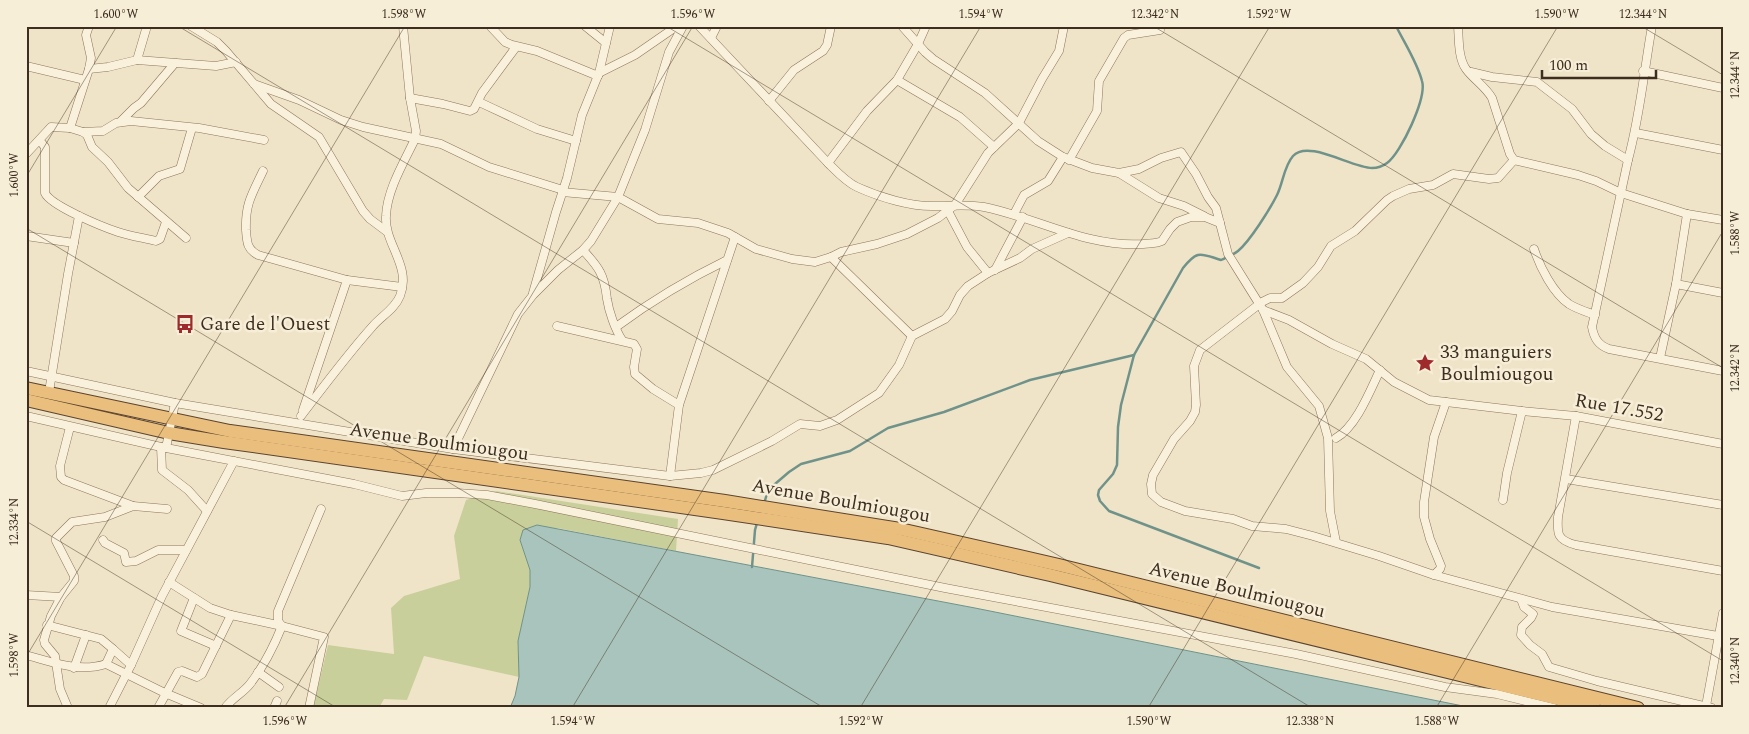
<svg xmlns="http://www.w3.org/2000/svg" width="1749" height="734" font-family="Spectral,serif">
	<style>
		.green { fill: #c9cf9b }
		.water { fill: #a9c4bc; stroke: #6f938a }
		.lines { fill: none; stroke-linecap: round; stroke-linejoin: round }
		.stream { stroke: #6f938a; stroke-width: 2.5 }
		.minor-casing { stroke: #8d765c; stroke-width: 9 }
		.trunk-casing { stroke: #5b4430; stroke-width: 14 }
		.minor { stroke: #faf1dc; stroke-width: 8 }
		.trunk { stroke: #eabe7c; stroke-width: 12 }
		.ticks { fill: none; stroke: #3d2e20; stroke-width: 1; stroke-opacity: 0.45 }
		.labels { text-anchor: middle; dominant-baseline: central; stroke-width: 5; stroke-linejoin: round; paint-order: stroke }
		.poi-label { font-size: 19px; fill: #3d2e20; stroke: #f7eed8; text-anchor: start }
		.street-label { font-size: 19px; fill: #3d2e20; stroke: #f7eed8 }
		.neatline { fill: none; stroke: #3d2e20; stroke-width: 2 }
		.ticks-label { font-size: 12px; text-anchor: middle; fill: #3d2e20 }
	</style>
	<rect width="100%" height="100%" fill="#f0e4c8"/>
	<path class="green" d="M496 491 678 519 676 551 557 528 520 540 530 570V587L518 641 519 677 424 656 407 700 384 699 379 708H313L328 645 394 654 391 608 404 596 460 579 454 536 466 500Z"/>
	<path class="water" d="M537 525 975 608 1473 708H510L515 696 519 677 518 641 530 587V570L520 540 523 530Z"/>
	<g class="lines">
		<g class="stream">
			<path d="M764 504 768 490 789 472 801 464 850 451 888 428 944 412 1030 380 1134 355"/>
			<path d="M752 567 755 530 757 523"/>
			<path d="M1259 568 1109 511 1100 501 1098 495 1099 490 1113 474 1117 465 1118 427 1121 405 1134 355 1183 268C1198 249 1201 254 1221 260 1227 257 1233 255 1238 251 1250 241 1270 209 1277 195 1283 183 1284 166 1293 156 1308 139 1352 168 1372 168 1377 168 1383 166 1387 163 1401 153 1427 98 1422 81 1417 62 1405 44 1396 26"/>
		</g>
		<g class="minor-casing">
			<g id="minor">
				<path d="M191 26 217 42 226 51 271 104 319 137 363 211 370 219 386 231"/>
				<path d="M490 26 505 42 512 45 537 51 598 76"/>
				<path d="M585 26 606 43"/>
				<path d="M699 26 828 163C837 172 846 182 857 187 879 197 911 207 935 206 952 206 968 204 984 207 1038 218 1088 248 1143 244 1149 243 1156 244 1162 241L1170 229 1177 222 1191 217H1205L1220 223"/>
				<path d="M902 26 925 52 933 59 985 93 1038 141 1063 157 1092 168 1119 173 1139 169 1161 158 1181 152 1196 174 1208 197 1216 208 1228 254 1263 310 1287 367 1319 406 1328 438 1330 511 1336 542"/>
				<path d="M1458 26C1459 39 1458 58 1466 69 1473 79 1485 86 1492 98L1510 154 1514 160 1578 175 1596 181 1621 193 1687 214 1723 220"/>
				<path d="M1652 26C1644 71 1640 116 1628 160L1592 327C1594 338 1598 345 1609 349L1723 371"/>
				<path d="M711 38 717 26"/>
				<path d="M137 60 147 26"/>
				<path d="M26 66 85 80"/>
				<path d="M89 69 108 67 137 60 216 66 236 62"/>
				<path d="M1643 71 1723 88"/>
				<path d="M1471 72 1492 77 1537 82 1572 109 1591 134 1605 146 1628 160"/>
				<path d="M599 73 635 55 677 26"/>
				<path d="M897 80 960 117 994 147"/>
				<path d="M254 84 299 100 341 120 363 127 441 144 489 167 563 190"/>
				<path d="M410 98 443 104 470 111 474 109 482 93 516 47"/>
				<path d="M769 101 794 70 823 51 827 45 831 26"/>
				<path d="M479 102 537 129 576 141"/>
				<path d="M120 122 134 108 141 103 175 63"/>
				<path d="M70 128 89 69 91 58 86 35 89 26"/>
				<path d="M83 132 103 131 116 123 131 121 199 128 264 140"/>
				<path d="M1636 133 1723 150"/>
				<path d="M40 141 45 147V193C51 206 103 227 118 232 130 236 144 238 156 241L160 239 166 222"/>
				<path d="M26 154 51 127 70 128 83 132 87 135 92 147 108 162 128 188 186 238"/>
				<path d="M1069 160 1097 111 1099 81 1124 38 1128 35 1160 30"/>
				<path d="M1514 160 1498 178 1489 179 1453 174 1433 185 1409 189 1393 196 1387 200 1355 231 1331 246 1318 267 1303 283 1282 298H1270L1262 302 1200 350 1194 366 1196 405 1195 412 1190 421 1174 439 1153 475 1151 484 1152 494 1161 502 1185 511 1233 519 1252 526 1286 529 1313 536 1379 556 1434 575 1552 607 1718 636"/>
				<path d="M828 163 867 111 897 80 918 44 926 26"/>
				<path d="M263 171C252 194 245 204 246 230 247 243 247 249 258 255L347 280 402 287"/>
				<path d="M1119 173 1159 198 1184 206 1204 216"/>
				<path d="M562 192 618 197 658 219 698 223 728 233 756 249 792 259 815 262 831 257 912 336"/>
				<path d="M138 197 159 176 180 169 192 128"/>
				<path d="M948 211 967 247 988 273"/>
				<path d="M1014 214 1024 195 1048 181 1063 157"/>
				<path d="M26 236 74 243"/>
				<path d="M1534 249C1540 267 1553 293 1569 304 1577 309 1587 312 1595 315"/>
				<path d="M583 250C589 257 596 264 600 272 605 281 606 290 607 299 609 312 615 329 622 340"/>
				<path d="M831 257 841 252 877 244 907 234 938 218 955 205 988 153 1019 123 1042 79 1059 51 1064 26"/>
				<path d="M995 270 1023 217"/>
				<path d="M1676 284 1723 293"/>
				<path d="M533 293 556 212 567 178 582 115 599 73 610 26"/>
				<path d="M1263 310 1289 320 1332 344 1366 359 1394 382 1429 400 1522 411 1576 416 1723 444"/>
				<path d="M557 326 634 344 637 349 634 367 635 374 653 389 679 405"/>
				<path d="M616 327C650 302 688 279 727 260"/>
				<path d="M1660 358 1676 284 1687 214"/>
				<path d="M26 371 175 403 453 449 518 314 533 295 558 270 583 250 591 241 618 197 645 130 669 52 683 26"/>
				<path d="M49 392 68 274 79 216"/>
				<path d="M303 410 347 280"/>
				<path d="M26 416 161 447 354 484 402 496 426 493H457L487 495 535 504 945 588 1296 654 1445 687 1497 694 1554 708"/>
				<path d="M301 416C324 386 347 355 372 327 380 317 395 309 400 296 412 266 384 244 386 216 387 190 404 162 415 139L416 131 410 98 403 26"/>
				<path d="M1576 416 1558 517C1557 534 1557 540 1576 545L1723 571"/>
				<path d="M70 427 60 466 61 477 64 480 133 506"/>
				<path d="M1336 438C1356 427 1370 391 1380 370"/>
				<path d="M161 447 162 470 188 490 207 511"/>
				<path d="M166 448 175 403"/>
				<path d="M453 449 670 476 701 473 713 470 772 441 800 424 820 426 837 420 879 393 899 365 912 336 945 319 952 311 960 295 968 286 988 273 1020 258 1032 249 1068 233"/>
				<path d="M670 476 679 405 735 237"/>
				<path d="M1566 479 1723 505"/>
				<path d="M1503 500 1507 473 1522 411"/>
				<path d="M103 540 105 543 124 553 126 562 136 561 158 550H186"/>
				<path d="M1434 575 1440 569 1441 566 1430 539 1424 517V502L1434 437 1446 402"/>
				<path d="M169 582 210 608 231 615 282 626 324 637 309 708"/>
				<path d="M26 595 61 597"/>
				<path d="M194 598 181 631 216 646"/>
				<path d="M1521 599 1524 607 1533 614 1531 618 1522 627 1521 635 1530 645 1542 654 1549 667 1597 681 1712 708"/>
				<path d="M47 625 101 639 113 649"/>
				<path d="M26 655C52 662 79 673 106 664L113 649 131 665"/>
				<path d="M106 664 165 693 201 708"/>
				<path d="M74 668 86 635"/>
				<path d="M258 672 279 687"/>
				<path d="M1706 706 1723 613"/>
				<path d="M68 708 60 689 55 656 45 644 44 640 51 616 61 597 74 581V576L56 541V538L72 522 105 517 133 506 167 509"/>
				<path d="M109 708 131 665 162 596 234 461"/>
				<path d="M158 708 178 672 182 671 197 677 202 674 231 615"/>
				<path d="M225 708C232 698 243 693 250 684 264 666 274 646 282 626L278 621V611L321 509"/>
				<path d="M274 708 277 701"/>
			</g>
		</g>
		<g class="trunk-casing">
			<g id="trunk">
				<path d="M26 388 230 431 725 501 900 529 1059 565 1638 708"/>
				<path d="M26 400 169 433 224 442 723 513 888 538 1050 575 1595 708"/>
			</g>
		</g>
		<use href="#minor" class="minor"/>
		<use href="#trunk" class="trunk"/>
	</g>
	<path class="ticks" d="M178 26 1312 708M666 26 1723 661M1153 26 1723 368M1641 26 1723 75M26 177 117 26M26 228 824 708M26 521 337 708M26 657 405 26M284 708 693 26M572 708 981 26M860 708 1270 26M1148 708 1558 26M1436 708 1723 231"/>
	<defs>
		<g id="bus-bare" transform="scale(1.5)"><path d="M-5-6H5V4H4V6H2V4H-2V6H-4V4H-5ZM-3.5-4V0h7V-4ZM-3.5 1.2v1.5H-2V1.2ZM2 1.2v1.5H3.5V1.2Z" fill="#9e2a2b" stroke="#f7eed8" stroke-width="2.5" paint-order="stroke"/></g>
		<g id="sight-bare" transform="scale(1.5)"><path d="M0-6L1.8-2.2L6-1.7L2.9 1.2L3.7 5.4L0 3.3L-3.7 5.4L-2.9 1.2L-6-1.7L-1.8-2.2Z" fill="#9e2a2b" stroke="#f7eed8" stroke-width="2.5" paint-order="stroke"/></g>
	</defs>
	<g fill-rule="evenodd">
		<use href="#bus-bare" x="185" y="324"/>
		<use href="#sight-bare" x="1425" y="363"/>
	</g>
	<g class="labels">
		<g class="poi-label">
			<text x="200" y="324">Gare de l'Ouest</text>
			<text x="1440" y="352">33 manguiers<tspan x="1440" dy="22">Boulmiougou</tspan></text>
		</g>
		<g class="street-label">
			<text transform="translate(1619 408) rotate(10)">Rue 17.552</text>
			<text transform="translate(439 442) rotate(8)">Avenue Boulmiougou</text>
			<text transform="translate(841 501) rotate(10)">Avenue Boulmiougou</text>
			<text transform="translate(1237 590) rotate(14)">Avenue Boulmiougou</text>
		</g>
	</g>
	<rect width="1749" height="734" fill="none" stroke="#f7eed8" stroke-width="55"/>
	<path d="M1542 70v8h114v-8" fill="none" stroke="#3d2e20" stroke-width="2.5"/>
	<text x="1549" y="70" font-size="15" fill="#3d2e20" stroke="#f7eed8" stroke-width="4" paint-order="stroke">100 m</text>
	<rect x="28" y="28" width="1694" height="678" class="neatline"/>
	<g class="ticks-label">
		<text x="116" y="18">1.600°W</text>
		<text x="404" y="18">1.598°W</text>
		<text x="693" y="18">1.596°W</text>
		<text x="981" y="18">1.594°W</text>
		<text x="1155" y="18">12.342°N</text>
		<text x="1269" y="18">1.592°W</text>
		<text x="1557" y="18">1.590°W</text>
		<text x="1643" y="18">12.344°N</text>
		<text transform="translate(1735 75) rotate(-90)" y="4">12.344°N</text>
		<text transform="translate(14 175) rotate(-90)" y="4">1.600°W</text>
		<text transform="translate(1735 233) rotate(-90)" y="4">1.588°W</text>
		<text transform="translate(1735 368) rotate(-90)" y="4">12.342°N</text>
		<text transform="translate(14 522) rotate(-90)" y="4">12.334°N</text>
		<text transform="translate(14 655) rotate(-90)" y="4">1.598°W</text>
		<text transform="translate(1735 661) rotate(-90)" y="4">12.340°N</text>
		<text x="285" y="725">1.596°W</text>
		<text x="573" y="725">1.594°W</text>
		<text x="861" y="725">1.592°W</text>
		<text x="1149" y="725">1.590°W</text>
		<text x="1310" y="725">12.338°N</text>
		<text x="1437" y="725">1.588°W</text>
	</g>
</svg>
